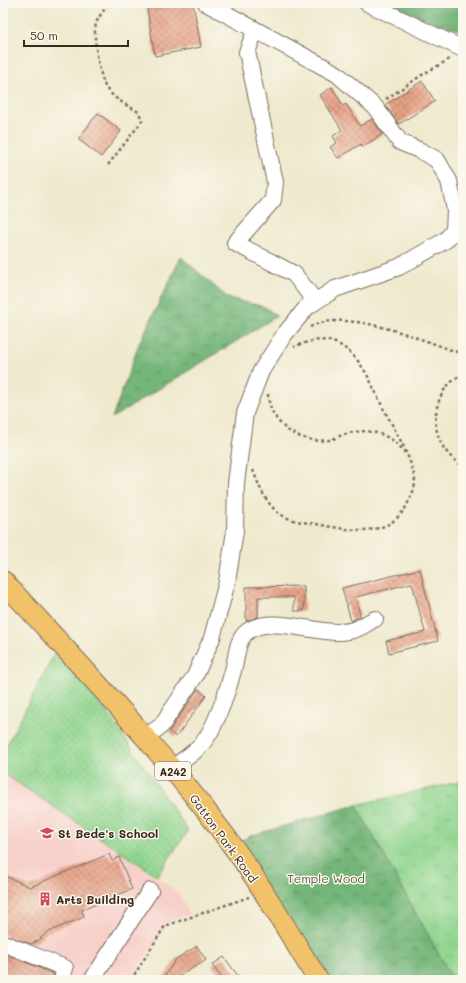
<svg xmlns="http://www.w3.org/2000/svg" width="466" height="983" font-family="Mali,sans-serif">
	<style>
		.built { fill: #f7d0ca }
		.grass { fill: url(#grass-tufts); stroke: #668056 }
		.forest { fill: url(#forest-crowns); stroke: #58704c }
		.garden { fill: url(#garden-dots); stroke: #668056 }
		.building { fill: url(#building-cross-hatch) }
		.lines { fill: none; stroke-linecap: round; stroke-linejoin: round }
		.minor-casing { stroke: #7a6d5c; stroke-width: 18 }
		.major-casing { stroke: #7a6d5c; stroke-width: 22 }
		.path { stroke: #7a6d5c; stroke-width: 2.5; stroke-dasharray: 3 3; stroke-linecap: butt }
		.minor { stroke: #fff; stroke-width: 16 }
		.major { stroke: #f2c26a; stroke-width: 20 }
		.labels { text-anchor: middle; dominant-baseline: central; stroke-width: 3; stroke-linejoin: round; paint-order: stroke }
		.shield { fill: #fbf7ec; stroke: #75685c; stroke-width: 1 }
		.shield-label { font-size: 11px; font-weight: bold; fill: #3b2a1e }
		.poi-label { font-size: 12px; font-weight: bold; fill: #3b2a1e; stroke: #fbf7ec; text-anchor: start }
		.street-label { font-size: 12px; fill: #3b2a1e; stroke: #fbf7ec }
		.park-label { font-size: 12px; fill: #545d40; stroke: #fbf7ec }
	</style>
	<defs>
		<pattern id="grass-tufts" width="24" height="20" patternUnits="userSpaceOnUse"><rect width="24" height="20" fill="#90d58f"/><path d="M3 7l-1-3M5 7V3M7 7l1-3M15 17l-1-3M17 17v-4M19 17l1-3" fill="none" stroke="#7db77b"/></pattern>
		<pattern id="forest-crowns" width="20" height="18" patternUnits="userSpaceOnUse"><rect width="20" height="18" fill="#74b67a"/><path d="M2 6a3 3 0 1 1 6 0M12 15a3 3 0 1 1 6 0" fill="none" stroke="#609463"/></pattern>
		<pattern id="garden-dots" width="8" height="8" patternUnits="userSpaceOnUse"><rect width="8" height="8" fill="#90d58f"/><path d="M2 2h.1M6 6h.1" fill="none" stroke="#7db77b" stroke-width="1.8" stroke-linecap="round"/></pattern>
		<pattern id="building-cross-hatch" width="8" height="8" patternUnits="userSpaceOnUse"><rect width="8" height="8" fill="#e8a388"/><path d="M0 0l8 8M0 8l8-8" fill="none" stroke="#bd856f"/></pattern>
	</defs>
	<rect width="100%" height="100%" fill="#fbf7ec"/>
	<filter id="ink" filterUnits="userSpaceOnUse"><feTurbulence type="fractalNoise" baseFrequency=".025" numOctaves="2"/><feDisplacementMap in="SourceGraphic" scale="8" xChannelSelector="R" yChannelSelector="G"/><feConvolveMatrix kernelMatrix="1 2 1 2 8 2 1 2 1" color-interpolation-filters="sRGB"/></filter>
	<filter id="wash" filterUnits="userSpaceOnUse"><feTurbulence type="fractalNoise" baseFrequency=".012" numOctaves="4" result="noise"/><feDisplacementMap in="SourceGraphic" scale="16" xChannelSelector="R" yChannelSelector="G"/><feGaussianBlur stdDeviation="0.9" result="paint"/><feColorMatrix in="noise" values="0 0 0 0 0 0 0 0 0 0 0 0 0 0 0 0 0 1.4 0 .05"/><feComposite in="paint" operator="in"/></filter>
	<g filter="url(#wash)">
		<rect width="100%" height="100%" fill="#efe9ce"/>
		<path class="built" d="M3 773 178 892 189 914 171 920 130 980H3Z"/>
		<path class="grass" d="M463 781V980H453L356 805Z"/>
		<g class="forest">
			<path d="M384 3H463V32Z"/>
			<path d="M181 257 228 298 265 307 277 316 112 418 139 344Z"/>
			<path d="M356 805 453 980H318L231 845 253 835Z"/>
		</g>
		<path class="garden" d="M60 643 188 831 157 876 3 773V752Z"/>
		<g id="blocks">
			<g class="building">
				<path d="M179 3H193L201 47 155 56 147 9Z"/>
				<path d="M422 81 435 101 399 124 385 105Z"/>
				<path d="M332 87 343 106 346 104 360 126 372 119 383 134 362 147 361 144 338 158 330 147 337 143 333 136 342 130 320 95Z"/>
				<path d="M98 113 121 131 101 157 78 139Z"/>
				<path d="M420 569 438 641 389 653 386 641 425 632 412 583 356 597 360 616 351 621 342 588Z"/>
				<path d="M304 586V611H294V597H258V617L246 621V587Z"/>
				<path d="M198 689 206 696 176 737 169 731Z"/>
				<path d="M109 854 112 861 119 857 132 889 82 910 84 917 46 933 38 941 31 944 3 934V875L30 887Z"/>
				<path d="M197 946 206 960 173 980H162L176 959Z"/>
				<path d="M3 953 54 974 53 980H3Z"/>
				<path d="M224 957 241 980H223L212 965Z"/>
			</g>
		</g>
	</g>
	<g filter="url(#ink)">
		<use href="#blocks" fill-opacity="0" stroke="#7a6d5c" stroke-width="1"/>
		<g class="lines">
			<g class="minor-casing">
				<g id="minor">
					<path d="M367 3 463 49"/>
					<path d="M255 31 247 52 275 182 273 200 235 243 294 274 315 301"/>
					<path d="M144 738 161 726 195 676 212 638 227 582 235 531 236 483 245 413 261 371 284 335 307 307 335 289 399 267 446 240 454 230 455 210 449 181 437 160 421 151 400 142 375 107 337 74 206 3"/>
					<path d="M171 769C183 760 198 751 207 737 218 720 229 687 234 667 237 654 237 639 248 631 273 613 326 639 353 630 361 628 368 622 375 619"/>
					<path d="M3 943 65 968 62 980"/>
					<path d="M92 980 150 891"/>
				</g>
			</g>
			<g class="major-casing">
				<path id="major" d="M3 581C85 671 172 760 242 859 269 898 293 940 318 980"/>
			</g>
			<g class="path">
				<path d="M454 3 463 11"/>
				<path d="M386 99 425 73 450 59"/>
				<path d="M108 165 142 121 139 112C128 106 114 99 106 88 100 78 92 35 96 24 98 17 105 9 109 3"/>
				<path d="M310 327C349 307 423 341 463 354"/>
				<path d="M463 373C455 379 446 385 442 394 428 421 438 452 463 466"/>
				<path d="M268 394C270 426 300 444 329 440 335 439 340 435 346 434 369 427 392 434 405 453"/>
				<path d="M253 470C260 489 269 512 290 519 301 523 315 523 326 526 357 531 389 537 407 505 410 498 415 490 415 482 414 462 394 428 384 410 372 386 363 357 338 344 323 337 308 341 294 347"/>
				<path d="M131 980 165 926 249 897"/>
			</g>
			<use href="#minor" class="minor"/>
			<use href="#major" class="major"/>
		</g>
	</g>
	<defs>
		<g id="school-bare" transform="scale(1.08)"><path d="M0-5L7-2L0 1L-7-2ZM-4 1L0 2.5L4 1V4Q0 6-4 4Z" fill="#d1495b" stroke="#fbf7ec" stroke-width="2.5" paint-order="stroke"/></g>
		<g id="building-bare" transform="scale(1.08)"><path d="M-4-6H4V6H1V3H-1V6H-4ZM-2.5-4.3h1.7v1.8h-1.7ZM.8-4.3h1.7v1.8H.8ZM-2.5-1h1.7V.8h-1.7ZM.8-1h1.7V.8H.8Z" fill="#d1495b" stroke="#fbf7ec" stroke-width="2.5" paint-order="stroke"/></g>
	</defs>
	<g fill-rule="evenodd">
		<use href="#school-bare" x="47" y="833"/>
		<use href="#building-bare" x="45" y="899"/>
	</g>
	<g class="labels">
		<rect class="shield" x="155" y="762" width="36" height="18" rx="3"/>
		<g class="shield-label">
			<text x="173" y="771">A242</text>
		</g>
		<g class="poi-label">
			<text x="58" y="833">St Bede's School</text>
			<text x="56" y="899">Arts Building</text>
		</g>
		<g class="street-label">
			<text transform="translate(224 838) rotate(54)">Gatton Park Road</text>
		</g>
		<g class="park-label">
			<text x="326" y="878">Temple Wood</text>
		</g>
	</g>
	<rect width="466" height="983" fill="none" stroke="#fbf7ec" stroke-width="16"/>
	<path d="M24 40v6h104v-6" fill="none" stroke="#3b2a1e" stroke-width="2"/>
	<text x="30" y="40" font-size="12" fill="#3b2a1e" stroke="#fbf7ec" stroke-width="3" paint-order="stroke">50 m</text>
</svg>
